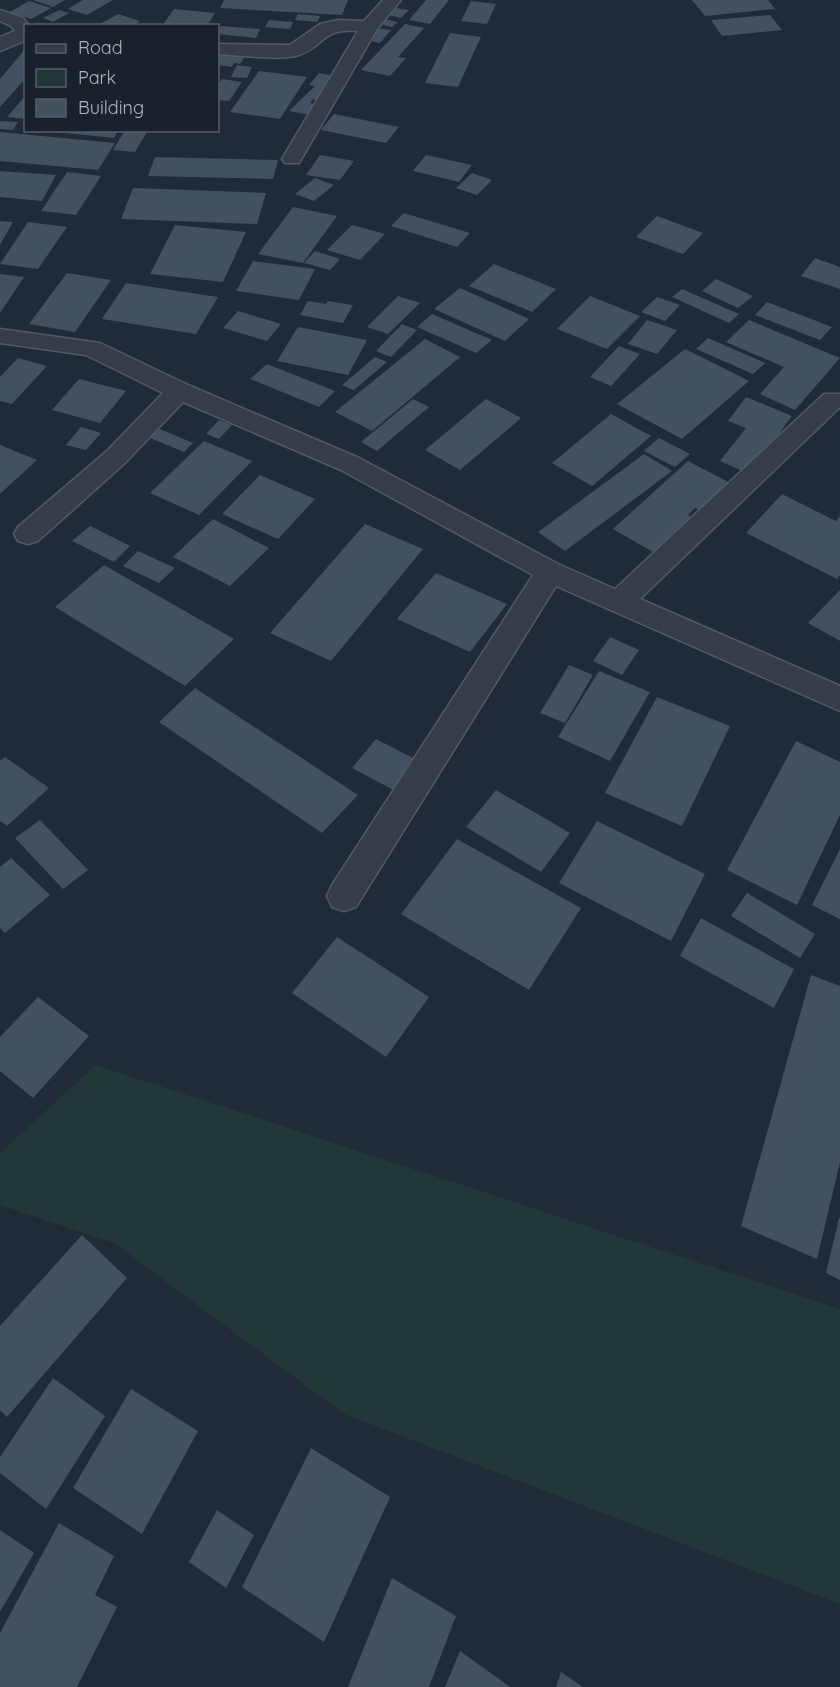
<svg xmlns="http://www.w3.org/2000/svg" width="840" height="1687" viewBox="0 0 840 1687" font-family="Quicksand,sans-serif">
	<rect width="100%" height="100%" fill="#202b37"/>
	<polygon fill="#223738" points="96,1065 840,1309 840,1604 344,1414 114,1243 0,1205 0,1153"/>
	<g fill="#43505f" fill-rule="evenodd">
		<polygon points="33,0 65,0 53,7"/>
		<polygon points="83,0 113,0 87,15 68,9"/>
		<polygon points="224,0 348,0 342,15 220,8"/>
		<polygon points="426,0 449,0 430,24 409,20"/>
		<polygon points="692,0 768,0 775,9 705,16"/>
		<polygon points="29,1 51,8 31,19 10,12"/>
		<polygon points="471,1 496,4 487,24 461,21"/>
		<polygon points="396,8 409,10 401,18 388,15"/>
		<polygon points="174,9 215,13 207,26 162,26"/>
		<polygon points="59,10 69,13 53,22 43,18"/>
		<polygon points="118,14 140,21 133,26 100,24"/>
		<polygon points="298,14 320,16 317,22 295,20"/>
		<polygon points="770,15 782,30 722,36 711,20"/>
		<polygon points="384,19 398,22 392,27 379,24"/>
		<polygon points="269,20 293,22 290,29 265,27"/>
		<polygon points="405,24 424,28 398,57 406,58 390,76 361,70"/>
		<polygon points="221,26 260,29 256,38 218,34"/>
		<polygon points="376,28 391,30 380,43 365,40"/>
		<polygon points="450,33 481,37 458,87 425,83"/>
		<polygon points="26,48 26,78 0,107 0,79"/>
		<polygon points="218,52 246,54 240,64 234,63 232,67 218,65"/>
		<polygon points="237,65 252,67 247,78 231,77"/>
		<polygon points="259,71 307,77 280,119 230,112"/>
		<polygon points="319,73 339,77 318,101 313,99 310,103 319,105 310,115 289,111 315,86 309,85"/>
		<polygon points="222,79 242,82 229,101 218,100 218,86"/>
		<polygon points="26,95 26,119 7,117"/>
		<polygon points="334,114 399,127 386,143 321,130"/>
		<polygon points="0,121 18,122 13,130 0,129"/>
		<polygon points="37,130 118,130 114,138"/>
		<polygon points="125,130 147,132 135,152 113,150"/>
		<polygon points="0,132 115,143 98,170 0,161"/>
		<polygon points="320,155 354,161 340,180 306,175"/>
		<polygon points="426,155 472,165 459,182 413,171"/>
		<polygon points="155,157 278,160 273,179 148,176"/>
		<polygon points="0,171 56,175 42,201 0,197"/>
		<polygon points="67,172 101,176 76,215 41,211"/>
		<polygon points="472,173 492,180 477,195 456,188"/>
		<polygon points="315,178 334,185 314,201 295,194"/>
		<polygon points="133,188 266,193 257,224 121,219"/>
		<polygon points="293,207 337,216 303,263 258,254"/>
		<polygon points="404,213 470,233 457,247 391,226"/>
		<polygon points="657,216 703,233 683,254 636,237"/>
		<polygon points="0,221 13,222 0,245"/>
		<polygon points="28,222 67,227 38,269 0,264"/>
		<polygon points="175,225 246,232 223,282 150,274"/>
		<polygon points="352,225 385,234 360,260 327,250"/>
		<polygon points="315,251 340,259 330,270 304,263"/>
		<polygon points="815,258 840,267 840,289 801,276"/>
		<polygon points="253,261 315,269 299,300 236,291"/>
		<polygon points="494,264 556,289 532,312 469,286"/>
		<polygon points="67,273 111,280 75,332 29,324"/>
		<polygon points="0,274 24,277 0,313"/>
		<polygon points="716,279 753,296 738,308 702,291"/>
		<polygon points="126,283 218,297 196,334 102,319"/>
		<polygon points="460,288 529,319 505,341 434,309"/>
		<polygon points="682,289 739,314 729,323 672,297"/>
		<polygon points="398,296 420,303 388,334 367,327"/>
		<polygon points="590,296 640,316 607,349 557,329"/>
		<polygon points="657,297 680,305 665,321 641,312"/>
		<polygon points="308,301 326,304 328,301 353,305 343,323 300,315"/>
		<polygon points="767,302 832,327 820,340 755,315"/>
		<polygon points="238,311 281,324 267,341 223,328"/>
		<polygon points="432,314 492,340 476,353 417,327"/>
		<polygon points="647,320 677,330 657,354 628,344"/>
		<polygon points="749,320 840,358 795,410 760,394 784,367 726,342"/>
		<polygon points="402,324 417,330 391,357 376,351"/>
		<polygon points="298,327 367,340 348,375 277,361"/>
		<polygon points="708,338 765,363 753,374 696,349"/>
		<polygon points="425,339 460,357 372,431 335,412"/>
		<polygon points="619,346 640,354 611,386 590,377"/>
		<polygon points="685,349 749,381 682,439 617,404"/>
		<polygon points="375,357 387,362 354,390 342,385"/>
		<polygon points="18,358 47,366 12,404 0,401 0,377"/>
		<polygon points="267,364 335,391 319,407 250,379"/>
		<polygon points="79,379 126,391 100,423 52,410"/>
		<polygon points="746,397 792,416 749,474 720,461 746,428 728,421"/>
		<polygon points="413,399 429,407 377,451 361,442"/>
		<polygon points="486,399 521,418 460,470 425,450"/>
		<polygon points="611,414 651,436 592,486 552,463"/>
		<polygon points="219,420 232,425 219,439 206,434"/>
		<polygon points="81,427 101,433 86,450 66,445"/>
		<polygon points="160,429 193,443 184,452 150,438"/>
		<polygon points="659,438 690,454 675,467 644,451"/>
		<polygon points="204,441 252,461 199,515 150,493"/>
		<polygon points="0,445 37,460 0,494"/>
		<polygon points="644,454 672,471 565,551 538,532"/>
		<path d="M688 461 740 488 665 559 613 529ZM695 508 705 513 699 520 688 515Z"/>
		<polygon points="260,475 315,499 278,539 222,514"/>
		<polygon points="782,494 836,521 840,516 840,575 837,579 746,533"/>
		<polygon points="213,519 269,548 230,586 173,557"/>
		<polygon points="365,524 423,549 331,661 270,633"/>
		<polygon points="90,526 130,546 114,562 72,541"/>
		<polygon points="138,551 175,568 159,583 123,566"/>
		<polygon points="104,565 234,639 185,686 55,607"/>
		<polygon points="436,573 507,604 470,652 397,619"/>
		<polygon points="840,590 840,641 808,623"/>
		<polygon points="610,637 639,650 622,675 593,661"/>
		<polygon points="569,665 593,675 565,723 540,713"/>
		<polygon points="599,671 650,692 610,761 558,737"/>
		<polygon points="195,688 358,795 322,833 159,722"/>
		<polygon points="657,697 730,726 682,826 605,793"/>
		<polygon points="376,739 423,763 401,794 352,768"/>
		<polygon points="796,741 840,762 840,815 797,905 727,870"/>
		<polygon points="5,757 49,788 7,826 0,821 0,761"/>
		<polygon points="496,790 570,833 541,872 466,827"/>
		<polygon points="40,820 88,870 63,889 15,838"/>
		<polygon points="597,821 705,874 671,941 559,883"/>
		<polygon points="457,839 581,908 529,990 401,914"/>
		<polygon points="840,849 840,919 812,905"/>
		<polygon points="11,858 50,895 5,933 0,928 0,867"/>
		<polygon points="747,893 815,934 800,958 731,916"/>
		<polygon points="701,918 794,969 774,1008 680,956"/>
		<polygon points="337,937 429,997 386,1057 292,993"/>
		<polygon points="811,975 840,986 840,1162 817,1259 741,1226"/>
		<polygon points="38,997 89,1036 33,1098 0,1071 0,1037"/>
		<polygon points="839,1218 840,1218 840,1280 826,1273"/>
		<polygon points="82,1235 127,1278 7,1417 0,1410 0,1326"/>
		<polygon points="53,1378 105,1416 46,1509 0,1473 0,1457"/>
		<polygon points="131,1389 198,1431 142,1534 73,1488"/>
		<polygon points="311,1448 390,1497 324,1642 242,1587"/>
		<polygon points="217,1510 254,1535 226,1588 189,1562"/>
		<polygon points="59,1523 114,1556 95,1595 117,1607 77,1687 0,1687 0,1633"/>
		<polygon points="0,1530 34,1553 0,1612"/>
		<polygon points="392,1578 456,1616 429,1687 348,1687"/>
		<polygon points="460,1651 510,1687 445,1687"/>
		<polygon points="561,1672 583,1687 556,1687"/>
	</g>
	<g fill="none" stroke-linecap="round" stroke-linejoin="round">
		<defs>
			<g id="minor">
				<path d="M383 0H401L377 29 299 163H285L282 159 358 31C320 28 326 46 299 55 282 61 237 55 218 54V44L290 45 320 24 338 20 364 21Z"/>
				<polygon points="0,10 23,18 29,26 26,26 26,40 0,51 0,37 15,31 11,26 0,21"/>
				<polygon points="0,329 100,343 188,385 359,458 560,565 615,589 824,394 840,394 840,407 640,599 840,686 840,711 556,586 356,907 344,911 332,907 327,896 332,885 533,575 341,470 183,402 125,463 38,541 28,544 18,541 14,534 18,527 107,451 163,393 86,355 0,343"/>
			</g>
		</defs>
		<use href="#minor" stroke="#515a66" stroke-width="3"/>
		<use href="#minor" fill="#343d48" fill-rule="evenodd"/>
	</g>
	<rect x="24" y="24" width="195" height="108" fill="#19222c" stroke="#555e69" stroke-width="1.5"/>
	<rect x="36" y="44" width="30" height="9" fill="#343d48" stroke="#555e69" stroke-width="1.5"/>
	<text x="78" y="54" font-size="18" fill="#aeb7c5">Road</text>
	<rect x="36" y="69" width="30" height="18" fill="#223738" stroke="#555e69" stroke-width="1.5"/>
	<text x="78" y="84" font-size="18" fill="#aeb7c5">Park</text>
	<rect x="36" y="99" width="30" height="18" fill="#43505f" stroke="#555e69" stroke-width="1.5"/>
	<text x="78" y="114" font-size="18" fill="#aeb7c5">Building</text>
</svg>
